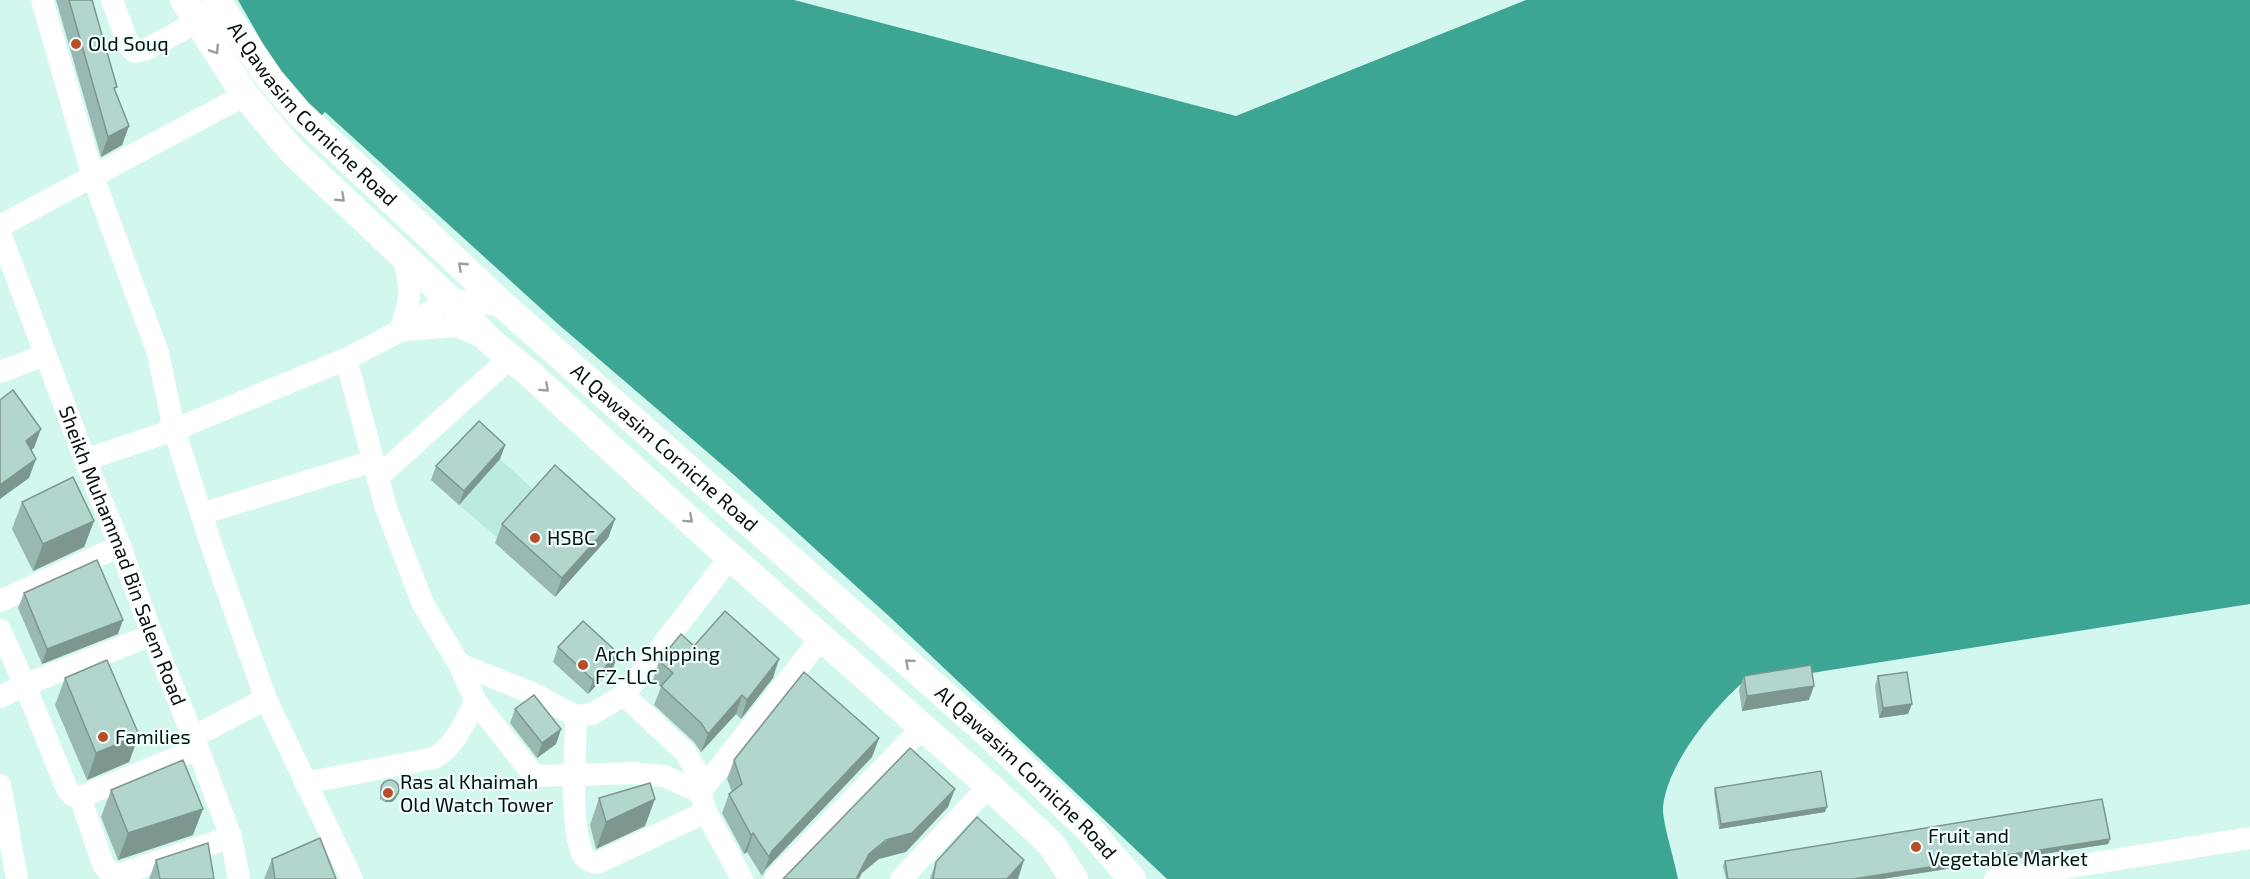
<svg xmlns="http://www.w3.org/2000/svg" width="2250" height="879" viewBox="0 0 2250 879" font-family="'Exo 2',sans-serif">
	<rect width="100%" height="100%" fill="#d1f7ee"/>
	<polygon fill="#bbebe0" points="500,459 538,494 498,538 459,505"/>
	<path fill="#3ca593" d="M238 0H794L1236 116 1526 0H2250V604L1741 684C1711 711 1667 765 1663 807 1662 822 1675 861 1678 879H1167L891 618 734 475 558 324 325 112 319 118 274 63Z"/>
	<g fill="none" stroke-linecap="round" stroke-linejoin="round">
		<g stroke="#fff" stroke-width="22">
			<polyline points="42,0 93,177 158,353 174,430 213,550 266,699 352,879"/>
			<polyline points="112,0 129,46 135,52 145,50 197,22"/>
			<polyline points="0,226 245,95"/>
			<path id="s1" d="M0 233 85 460 120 546 152 635 198 749 231 837 239 879"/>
			<polyline points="404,330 457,326 483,337"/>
			<path d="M400 331C412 296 411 293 404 257"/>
			<polyline points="0,372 45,355"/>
			<polyline points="85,460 174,430 346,359 400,331 449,299 504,306"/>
			<polyline points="378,477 510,358"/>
			<polyline points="201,514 373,461"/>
			<polyline points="0,601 120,546"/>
			<polyline points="0,630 25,685 67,789 72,795 80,797 198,749"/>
			<polyline points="459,664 532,693 576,716 592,714 624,695 731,556"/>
			<polyline points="624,695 685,752 700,777 700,792"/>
			<polyline points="0,697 25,685 152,635"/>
			<polyline points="476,702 531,772 540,776 634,773 664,776 700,792 706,812 742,879"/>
			<path d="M576 716C576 754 569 818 582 853 585 860 590 862 597 863L706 812"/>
			<polyline points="193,737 266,699"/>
			<path d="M305 783 434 758C455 747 464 722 476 702L459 664 423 604 386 508 346 359"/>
			<polyline points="0,785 17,879"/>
			<polyline points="700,792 822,637"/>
			<path d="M80 797 103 864C107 871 111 874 120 874L231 837"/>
			<polyline points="775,879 923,727"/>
			<polyline points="901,879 989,786"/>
			<polyline points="1995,879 2250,838"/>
		</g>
		<g stroke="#fff" stroke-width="28">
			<polyline points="184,0 245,95 292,151 449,299 489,340 529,373 710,539 989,786 1051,844 1074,879"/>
			<path id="s2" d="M216 0 270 79 299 113 504 306 984 730 1091 831 1132 879"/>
		</g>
	</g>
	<g fill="#99b8b1">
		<polygon points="56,0 92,0 115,92 129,126 122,145 101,157"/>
		<polygon points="505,445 500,459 459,505 431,480 436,466"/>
		<polygon points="22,502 94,521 84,547 33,571 12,529"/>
		<polygon points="615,519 608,538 555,597 495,543 502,524"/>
		<polygon points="24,593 118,634 42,664 18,608"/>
		<polygon points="694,646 773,678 741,719 736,714 701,752 694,742 654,705 661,687 653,680 659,661"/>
		<polygon points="558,647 618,653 613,668 588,694 553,662"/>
		<polygon points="1744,676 1809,700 1742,711 1739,690"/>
		<polygon points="1878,676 1908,714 1879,718 1875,686"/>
		<polygon points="65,678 139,735 129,762 87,780 55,705"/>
		<polygon points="515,709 561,729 556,744 537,758 510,723"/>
		<polygon points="879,738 872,757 765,870 762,876 747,852 744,854 722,813 729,794 732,792 727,779 734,760"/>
		<polygon points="382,785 396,798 392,802 385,802 380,799 380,790"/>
		<polygon points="1715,788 1825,812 1719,829 1714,792"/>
		<polygon points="111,790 193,835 118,860 101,817"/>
		<polygon points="599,798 645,826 596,849 590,825"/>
		<polygon points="2110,839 2108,844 1882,879 1726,879 1723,866 1725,861"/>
		<polygon points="272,859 336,879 264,879"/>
		<polygon points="156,860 214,879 149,879"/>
		<polygon points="936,862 1018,879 930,879"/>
	</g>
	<g fill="#7d9690">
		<polygon points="129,126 122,145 101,157 108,137"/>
		<polygon points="41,429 34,448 19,460 26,441"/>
		<polygon points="505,445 500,459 459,505 464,491"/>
		<polygon points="36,459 29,478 0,499 0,485"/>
		<polygon points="615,519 608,538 555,597 562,578"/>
		<polygon points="94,521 84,547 33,571 43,544"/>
		<polygon points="123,620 118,634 42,664 47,649"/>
		<polygon points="618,653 613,668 588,694 593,680"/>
		<polygon points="779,659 773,678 741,719 747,700"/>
		<polygon points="1814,686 1809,700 1742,711 1747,696"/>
		<polygon points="742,695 736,714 701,752 708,734"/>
		<polygon points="1912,704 1908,714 1879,718 1883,708"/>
		<polygon points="561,729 556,744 537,758 542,743"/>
		<polygon points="139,735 129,762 87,780 96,753"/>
		<polygon points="879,738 872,757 765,870 762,876 772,851"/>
		<polygon points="955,789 948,807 906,852 879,859 862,873 859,879 856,879 869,854"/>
		<polygon points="398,793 396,798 392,802 385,802 387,797"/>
		<polygon points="655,799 645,826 596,849 606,822"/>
		<polygon points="1827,807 1825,812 1719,829 1721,824"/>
		<polygon points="203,809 193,835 118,860 128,833"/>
		<polygon points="753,833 747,852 744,854 751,835"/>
		<polygon points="2110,839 2108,844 1882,879 1853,879"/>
		<polygon points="1024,860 1018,879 1007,879"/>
	</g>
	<g fill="#b2d6ce" stroke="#7d9690" stroke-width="1.5">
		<polygon points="69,0 92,0 117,87 114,88 129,126 108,137"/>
		<polygon points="13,390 41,429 26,441 36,459 0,485 0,400"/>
		<polygon points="479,421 505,445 464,491 436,466"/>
		<polygon points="555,465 615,519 562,578 502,524"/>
		<polygon points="73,477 94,521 43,544 22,502"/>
		<polygon points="97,560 123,620 47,649 24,593"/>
		<polygon points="725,611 779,659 747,700 742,695 708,734 701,723 661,686 673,673 659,661 681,634 694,646"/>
		<polygon points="583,621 618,653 593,680 558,647"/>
		<polygon points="107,660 139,735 96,753 65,678"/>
		<polygon points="1811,665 1814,686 1747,696 1744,676"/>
		<polygon points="804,672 879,738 772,851 769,857 753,833 751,835 729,794 742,784 734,760"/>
		<polygon points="1907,672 1912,704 1883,708 1878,676"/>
		<polygon points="534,695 561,729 542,743 515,709"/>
		<polygon points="910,748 955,789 912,833 886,840 869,854 856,879 783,879"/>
		<polygon points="183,760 203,809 128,833 111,790"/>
		<polygon points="1821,771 1827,807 1721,824 1715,788"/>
		<circle cx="390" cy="789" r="9"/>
		<polygon points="650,783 655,799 606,822 599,798"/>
		<polygon points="2102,799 2110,839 1853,879 1728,879 1725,861"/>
		<polygon points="977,817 1024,860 1007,879 933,879 936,862"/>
		<polygon points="320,838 336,879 275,879 272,859"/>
		<polygon points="208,843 214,879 160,879 156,860"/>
	</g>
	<defs><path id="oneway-chevron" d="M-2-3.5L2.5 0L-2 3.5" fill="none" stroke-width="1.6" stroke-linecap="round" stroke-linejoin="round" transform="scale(1.5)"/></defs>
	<g stroke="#9ba09f">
		<use href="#oneway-chevron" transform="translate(215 50) rotate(57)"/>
		<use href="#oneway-chevron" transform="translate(341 198) rotate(43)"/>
		<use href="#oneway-chevron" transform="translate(462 266) rotate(-137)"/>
		<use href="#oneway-chevron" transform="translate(545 388) rotate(42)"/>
		<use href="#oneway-chevron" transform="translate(689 519) rotate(42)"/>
		<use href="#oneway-chevron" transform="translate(909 663) rotate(-139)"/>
	</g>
	<g fill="#b64f28" stroke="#f0fffb" stroke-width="2">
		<circle cx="76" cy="44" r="6"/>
		<circle cx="535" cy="538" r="6"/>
		<circle cx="583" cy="665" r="6"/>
		<circle cx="103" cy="737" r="6"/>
		<circle cx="388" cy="793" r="6"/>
		<circle cx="1916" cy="847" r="6"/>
	</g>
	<g text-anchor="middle" stroke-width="4.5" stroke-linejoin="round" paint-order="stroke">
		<g font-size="20" fill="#05110e" stroke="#f0fffb" text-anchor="start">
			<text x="88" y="51">Old Souq</text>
			<text x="547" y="545">HSBC</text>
			<text x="595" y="661">Arch Shipping<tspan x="595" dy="23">FZ-LLC</tspan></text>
			<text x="115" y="744">Families</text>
			<text x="400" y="789">Ras al Khaimah<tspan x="400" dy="23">Old Watch Tower</tspan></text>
			<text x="1928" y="843">Fruit and<tspan x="1928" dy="23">Vegetable Market</tspan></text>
		</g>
		<g font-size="20" fill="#05110e" stroke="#f0fffb">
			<text dy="7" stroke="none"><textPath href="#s2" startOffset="150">Al Qawasim Corniche Road</textPath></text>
			<text dy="7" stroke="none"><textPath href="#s2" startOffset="636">Al Qawasim Corniche Road</textPath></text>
			<text dy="7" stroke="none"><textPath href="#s1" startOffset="345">Sheikh Muhammad Bin Salem Road</textPath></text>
			<text dy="7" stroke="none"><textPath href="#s2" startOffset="1122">Al Qawasim Corniche Road</textPath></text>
		</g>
	</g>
</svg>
